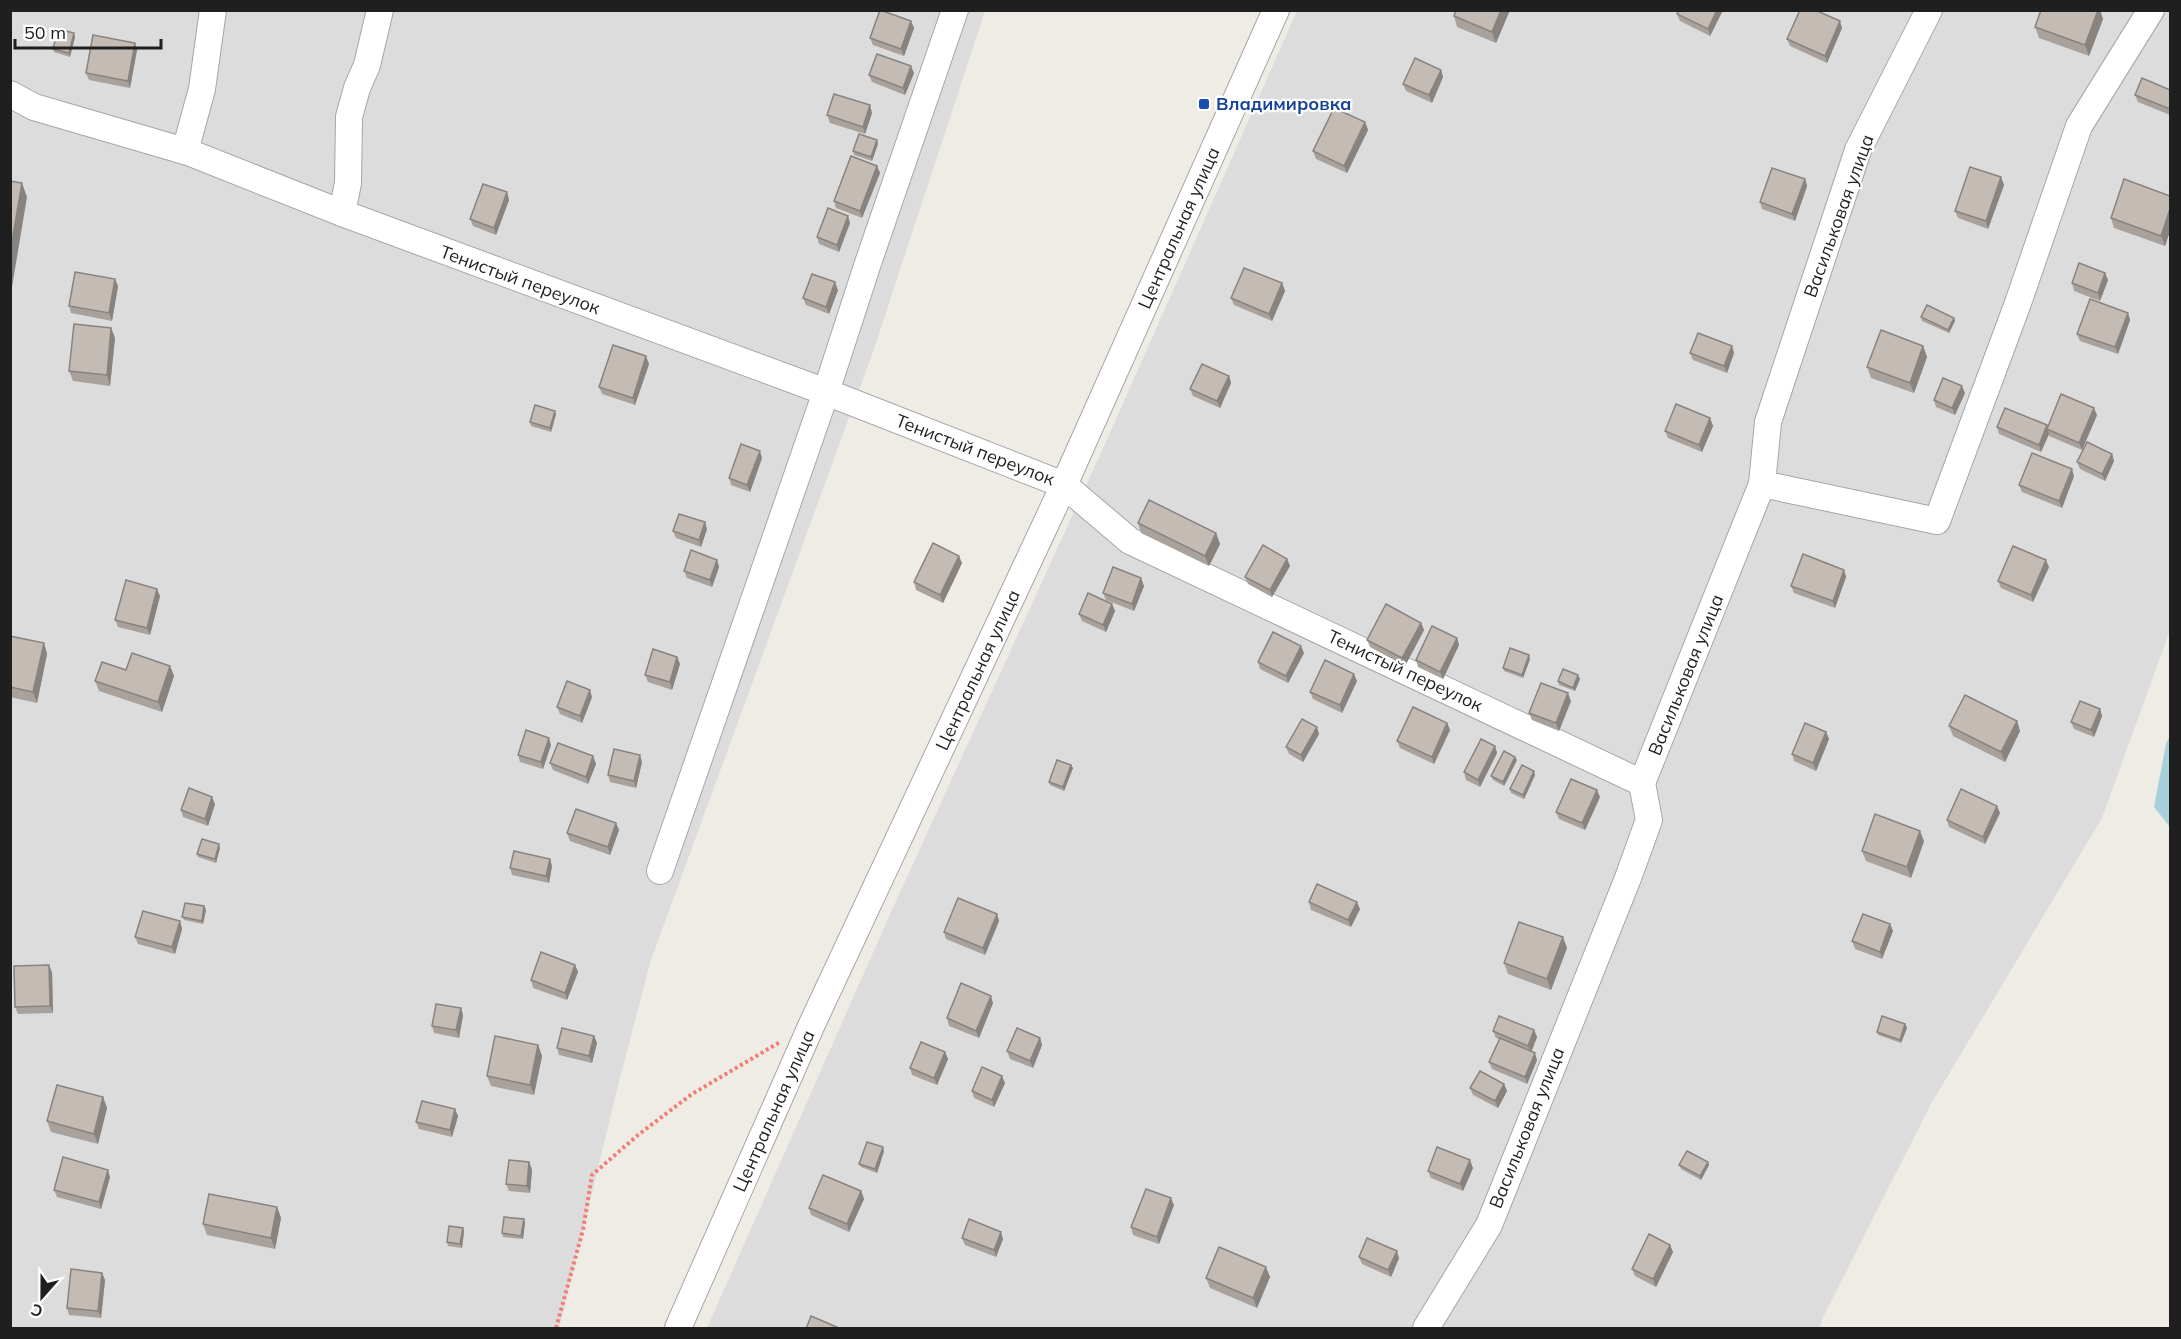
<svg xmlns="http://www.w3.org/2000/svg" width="2181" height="1339" viewBox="0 0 2181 1339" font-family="Mulish,sans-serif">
	<rect width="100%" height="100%" fill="#efece5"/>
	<g fill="#dddcdc">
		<polygon points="10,11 985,11 873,352 650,963 618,1086 559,1328 11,1328"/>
		<polygon points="1297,11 2170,11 2170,630 2102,818 1931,1104 1822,1319 1820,1328 707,1328 891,912 1105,444"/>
	</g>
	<polygon fill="#a7d0db" points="2170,735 2170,827 2154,807 2166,744"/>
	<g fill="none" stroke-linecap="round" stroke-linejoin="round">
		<defs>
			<g id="minor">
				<polyline points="10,94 34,107 188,152 342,213 826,392 1064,485 1130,541 1642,783"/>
				<polyline points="185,151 202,89 213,10"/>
				<polyline points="342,213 348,183 349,117 357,88 367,65 380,10"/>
				<polyline points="1762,484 1937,521 2018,303 2079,126 2151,10"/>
				<polyline points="660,871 826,392 868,263 955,10"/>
				<polyline points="678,1328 812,1024 1064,485 1276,10"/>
				<polyline points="1426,1328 1489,1225 1628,878 1649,820 1642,783 1762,484 1768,422 1858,150 1929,10"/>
			</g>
		</defs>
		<use href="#minor" stroke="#a6a6a6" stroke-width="28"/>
		<polyline stroke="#f47c71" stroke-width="4" stroke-dasharray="3 3" stroke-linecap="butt" points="556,1328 583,1230 592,1175 638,1135 692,1094 780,1042"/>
		<use href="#minor" stroke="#fff" stroke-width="26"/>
	</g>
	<g fill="#a9a19c">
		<polygon points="1456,10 1510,10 1496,43 1457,27 1454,16"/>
		<polygon points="1723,10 1710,36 1680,21 1677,14"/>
		<polygon points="2041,10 2100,10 2103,19 2089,56 2039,38 2035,27"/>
		<polygon points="911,21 914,28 904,56 873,45 870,38"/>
		<polygon points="1842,28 1827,63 1790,46 1787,39"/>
		<polygon points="75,37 70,57 54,52 53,49"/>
		<polygon points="137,50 130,88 89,80 86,73"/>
		<polygon points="1441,70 1443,77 1432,103 1406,91 1403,84"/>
		<polygon points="914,73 905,95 872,82 869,75"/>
		<polygon points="2170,90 2170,115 2138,102 2135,95"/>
		<polygon points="872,113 865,134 830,123 827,115"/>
		<polygon points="1365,122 1368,130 1347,173 1316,159 1313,151"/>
		<polygon points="878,144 872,161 854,155 853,151"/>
		<polygon points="877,166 880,173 862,218 836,208 834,201"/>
		<polygon points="2001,177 2004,185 1988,229 1958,218 1955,211"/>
		<polygon points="1805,179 1807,186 1795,221 1762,209 1760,202"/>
		<polygon points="507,192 509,200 496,235 473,226 470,219"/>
		<polygon points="2170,196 2170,231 2165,246 2114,228 2111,218"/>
		<polygon points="850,223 839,252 819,244 817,237"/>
		<polygon points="2105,273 2108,280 2100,301 2074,291 2072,283"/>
		<polygon points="1282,283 1285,291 1272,321 1234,305 1231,298"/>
		<polygon points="118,286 112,321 71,313 69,306"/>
		<polygon points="838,290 829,314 806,305 803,298"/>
		<polygon points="2128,313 2130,320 2118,354 2080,341 2077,334"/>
		<polygon points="1921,317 1954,318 1955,321 1949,333 1922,321"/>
		<polygon points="111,328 115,338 110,386 73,381 69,371"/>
		<polygon points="1732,346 1734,353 1727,373 1693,360 1690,353"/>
		<polygon points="1923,346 1927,357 1914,393 1871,378 1867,367"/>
		<polygon points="649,364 635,405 602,394 599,387"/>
		<polygon points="1229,376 1231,383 1220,408 1193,396 1190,389"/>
		<polygon points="1965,393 1955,415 1936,407 1934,400"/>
		<polygon points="556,414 551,432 531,426 530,422"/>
		<polygon points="2097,415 2082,450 2049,436 2049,434 2041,452 1999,434 1997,427 2047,425 2048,427"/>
		<polygon points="1710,418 1713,426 1702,452 1668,438 1665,431"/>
		<polygon points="2112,454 2114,461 2105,481 2080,469 2077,462"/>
		<polygon points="762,458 750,492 731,485 729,478"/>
		<polygon points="2074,476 2062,508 2022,492 2019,485"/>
		<polygon points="1138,523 1216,533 1220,544 1209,566 1141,533"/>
		<polygon points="707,529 701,547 676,538 673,531"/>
		<polygon points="1287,559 1290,566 1272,597 1248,584 1245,577"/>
		<polygon points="717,560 719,567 712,587 687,578 684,571"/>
		<polygon points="962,563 943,603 916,590 914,582"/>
		<polygon points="2049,567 2033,602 2001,588 1998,581"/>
		<polygon points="1844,570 1846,577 1835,608 1794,593 1791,586"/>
		<polygon points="1144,586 1134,611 1106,600 1103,593"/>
		<polygon points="160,596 150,635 118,627 115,620"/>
		<polygon points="1112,604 1115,611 1106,632 1082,621 1079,614"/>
		<polygon points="1421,623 1424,630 1405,666 1370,647 1367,640"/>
		<polygon points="10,636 44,643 47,654 37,703 10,697"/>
		<polygon points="1457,638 1459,645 1443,679 1418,667 1416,660"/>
		<polygon points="1304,653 1288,683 1260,669 1258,662"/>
		<polygon points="677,657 680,664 672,690 648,682 645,675"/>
		<polygon points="1530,659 1523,678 1504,671 1503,668"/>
		<polygon points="170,666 174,676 162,712 99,691 95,681 126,670"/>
		<polygon points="1580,679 1575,691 1559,685 1558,681"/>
		<polygon points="1357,681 1342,713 1313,699 1310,692"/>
		<polygon points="592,697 582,723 560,714 557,707"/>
		<polygon points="1571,701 1559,731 1532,720 1529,713"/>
		<polygon points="2100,709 2102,716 2094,737 2074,729 2071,722"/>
		<polygon points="2017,721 2020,731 2005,762 1953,736 1949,726"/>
		<polygon points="1447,723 1450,730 1434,764 1400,748 1397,741"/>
		<polygon points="1826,732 1829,739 1816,771 1794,761 1792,754"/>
		<polygon points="1319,734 1303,762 1289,754 1286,747"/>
		<polygon points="551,745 543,769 520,762 518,755"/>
		<polygon points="1495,746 1497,753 1480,787 1466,780 1464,772"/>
		<polygon points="593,756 596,764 588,784 553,770 550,763"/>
		<polygon points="1515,757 1517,760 1504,786 1493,780 1491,776"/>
		<polygon points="642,762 636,788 610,782 608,775"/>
		<polygon points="1071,765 1073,768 1064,791 1050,785 1049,782"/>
		<polygon points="1535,775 1524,799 1511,793 1510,789"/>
		<polygon points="1600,797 1585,830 1559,819 1556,812"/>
		<polygon points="215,804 208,826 183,817 181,810"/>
		<polygon points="2000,813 1985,844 1949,827 1947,820"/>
		<polygon points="616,823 619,830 610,855 570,841 567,833"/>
		<polygon points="1924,841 1911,878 1866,861 1862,851"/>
		<polygon points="220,848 216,863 198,857 197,854"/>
		<polygon points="552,866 549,883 512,875 510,868"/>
		<polygon points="1309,902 1360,909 1351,927 1311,910"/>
		<polygon points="204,906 206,910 203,924 184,920 182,917"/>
		<polygon points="997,914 999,921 985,955 946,939 944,932"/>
		<polygon points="180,921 182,929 175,954 138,944 135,937"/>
		<polygon points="1890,924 1893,931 1882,959 1855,949 1852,941"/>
		<polygon points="1567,948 1551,990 1508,974 1504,963"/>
		<polygon points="575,965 578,972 567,1000 533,988 531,980"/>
		<polygon points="52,972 53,1013 18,1014 15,1007"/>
		<polygon points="993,1003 979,1038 949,1026 947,1018"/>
		<polygon points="463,1015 459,1038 434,1033 432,1026"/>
		<polygon points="1905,1024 1907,1028 1901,1043 1878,1035 1877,1032"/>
		<polygon points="1534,1030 1537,1037 1531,1051 1537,1060 1527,1084 1492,1069 1489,1062 1499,1039 1496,1038 1493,1031"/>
		<polygon points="594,1036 597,1043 592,1063 559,1055 557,1048"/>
		<polygon points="1040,1038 1042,1045 1033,1068 1010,1059 1007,1051"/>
		<polygon points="538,1045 542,1056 534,1095 491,1086 487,1076"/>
		<polygon points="945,1052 948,1059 937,1085 912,1075 910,1068"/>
		<polygon points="1005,1083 994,1107 974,1098 972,1091"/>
		<polygon points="1504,1084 1507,1091 1498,1108 1473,1095 1470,1088"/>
		<polygon points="103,1097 107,1108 98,1144 51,1132 47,1121"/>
		<polygon points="458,1116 452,1137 419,1129 416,1122"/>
		<polygon points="884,1151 877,1173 861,1167 859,1164"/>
		<polygon points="529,1162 532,1170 530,1193 509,1191 506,1184"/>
		<polygon points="1708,1162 1709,1165 1701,1180 1681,1169 1679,1165"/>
		<polygon points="1473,1168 1463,1191 1431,1178 1428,1171"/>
		<polygon points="110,1177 101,1209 57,1197 54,1190"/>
		<polygon points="861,1191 864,1199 849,1232 811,1215 809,1208"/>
		<polygon points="1174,1205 1159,1244 1133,1235 1131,1227"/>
		<polygon points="277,1207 281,1218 275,1249 207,1235 203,1224"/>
		<polygon points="524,1219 525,1223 523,1239 503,1237 502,1233"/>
		<polygon points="464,1231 462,1248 448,1246 447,1242"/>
		<polygon points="962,1238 1003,1239 996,1257 965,1245"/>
		<polygon points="1670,1245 1673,1252 1656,1287 1635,1276 1632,1269"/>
		<polygon points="1359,1257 1399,1258 1391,1277 1362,1264"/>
		<polygon points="102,1273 105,1280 101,1318 69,1315 67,1308"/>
		<polygon points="1270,1277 1257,1308 1210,1288 1206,1278"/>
	</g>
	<g fill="#89837f">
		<polygon points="1501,10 1510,10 1496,43 1492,32"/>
		<polygon points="1717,10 1723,10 1710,36 1708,29"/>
		<polygon points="2098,10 2100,10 2103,19 2089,56 2085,45"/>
		<polygon points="911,21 914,28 904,56 901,49"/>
		<polygon points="1840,21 1842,28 1827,63 1825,56"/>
		<polygon points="74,33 75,37 70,57 69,53"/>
		<polygon points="135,43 137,50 130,88 128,81"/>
		<polygon points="911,66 914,73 905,95 903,88"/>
		<polygon points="1441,70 1443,77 1432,103 1429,95"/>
		<polygon points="870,105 872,113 865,134 863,127"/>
		<polygon points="1365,122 1368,130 1347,173 1344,166"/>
		<polygon points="877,140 878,144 872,161 871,157"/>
		<polygon points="877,166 880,173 862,218 860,211"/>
		<polygon points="2001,177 2004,185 1988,229 1986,221"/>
		<polygon points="1805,179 1807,186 1795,221 1792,214"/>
		<polygon points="22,183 27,197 10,299 10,253"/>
		<polygon points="507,192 509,200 496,235 494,228"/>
		<polygon points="2170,209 2170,231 2165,246 2161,236"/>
		<polygon points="848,216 850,223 839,252 837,245"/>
		<polygon points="2105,273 2108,280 2100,301 2098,293"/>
		<polygon points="115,279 118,286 112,321 109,313"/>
		<polygon points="835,282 838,290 829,314 826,307"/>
		<polygon points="1282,283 1285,291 1272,321 1269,314"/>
		<polygon points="2128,313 2130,320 2118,354 2115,347"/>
		<polygon points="1954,318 1955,321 1949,333 1948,330"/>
		<polygon points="111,328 115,338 110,386 107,375"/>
		<polygon points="1732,346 1734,353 1727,373 1724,366"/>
		<polygon points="1923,346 1927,357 1914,393 1910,383"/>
		<polygon points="646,356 649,364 635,405 633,398"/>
		<polygon points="1229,376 1231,383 1220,408 1217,401"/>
		<polygon points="1962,386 1965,393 1955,415 1952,408"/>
		<polygon points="2094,408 2097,415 2082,450 2079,443"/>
		<polygon points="555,411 556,414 551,432 550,428"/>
		<polygon points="1710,418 1713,426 1702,452 1699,445"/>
		<polygon points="2047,425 2049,434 2041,452 2039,445"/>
		<polygon points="760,451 762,458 750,492 747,485"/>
		<polygon points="2112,454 2114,461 2105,481 2102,474"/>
		<polygon points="2072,469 2074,476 2062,508 2059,501"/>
		<polygon points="705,522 707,529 701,547 699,540"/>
		<polygon points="1216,533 1220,544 1209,566 1205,556"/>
		<polygon points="959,556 962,563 943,603 940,595"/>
		<polygon points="1287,559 1290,566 1272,597 1270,590"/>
		<polygon points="717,560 719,567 712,587 710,580"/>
		<polygon points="2046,560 2049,567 2033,602 2031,595"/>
		<polygon points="1844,570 1846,577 1835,608 1833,601"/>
		<polygon points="1141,578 1144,586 1134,611 1132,604"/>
		<polygon points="157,589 160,596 150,635 147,628"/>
		<polygon points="1112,604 1115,611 1106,632 1103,625"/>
		<polygon points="1421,623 1424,630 1405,666 1402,658"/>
		<polygon points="1457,638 1459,645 1443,679 1440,672"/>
		<polygon points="44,643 47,654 37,703 33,692"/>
		<polygon points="1301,646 1304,653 1288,683 1286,676"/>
		<polygon points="1529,655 1530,659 1523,678 1522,675"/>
		<polygon points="677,657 680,664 672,690 670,682"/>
		<polygon points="170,666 174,676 162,712 158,702"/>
		<polygon points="1354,674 1357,681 1342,713 1340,705"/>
		<polygon points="1578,675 1580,679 1575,691 1573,688"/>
		<polygon points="590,690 592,697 582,723 580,716"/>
		<polygon points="1568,693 1571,701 1559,731 1556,723"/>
		<polygon points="2100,709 2102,716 2094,737 2091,730"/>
		<polygon points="2017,721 2020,731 2005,762 2001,752"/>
		<polygon points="1447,723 1450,730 1434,764 1432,757"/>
		<polygon points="1317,727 1319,734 1303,762 1301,755"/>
		<polygon points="1826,732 1829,739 1816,771 1813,763"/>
		<polygon points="549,738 551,745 543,769 541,762"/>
		<polygon points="1495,746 1497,753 1480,787 1478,780"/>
		<polygon points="640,755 642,762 636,788 634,781"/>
		<polygon points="593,756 596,764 588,784 586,777"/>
		<polygon points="1515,757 1517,760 1504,786 1503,782"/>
		<polygon points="1071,765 1073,768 1064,791 1063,787"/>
		<polygon points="1534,771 1535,775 1524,799 1523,795"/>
		<polygon points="1597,790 1600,797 1585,830 1582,823"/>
		<polygon points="212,797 215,804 208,826 205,819"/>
		<polygon points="1997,806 2000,813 1985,844 1983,837"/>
		<polygon points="616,823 619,830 610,855 608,847"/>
		<polygon points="1920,831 1924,841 1911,878 1907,867"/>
		<polygon points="219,844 220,848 216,863 215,859"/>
		<polygon points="550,859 552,866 549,883 546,876"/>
		<polygon points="1357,902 1360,909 1351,927 1348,920"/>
		<polygon points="204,906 206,910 203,924 202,921"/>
		<polygon points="997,914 999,921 985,955 983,948"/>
		<polygon points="180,921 182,929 175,954 172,947"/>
		<polygon points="1890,924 1893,931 1882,959 1880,952"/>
		<polygon points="1563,937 1567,948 1551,990 1547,979"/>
		<polygon points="49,965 52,972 53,1013 50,1006"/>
		<polygon points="575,965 578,972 567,1000 565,993"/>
		<polygon points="991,996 993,1003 979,1038 976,1031"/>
		<polygon points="461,1008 463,1015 459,1038 456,1030"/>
		<polygon points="1905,1024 1907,1028 1901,1043 1900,1040"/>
		<polygon points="1534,1030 1537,1037 1531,1053 1528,1046"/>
		<polygon points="594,1036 597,1043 592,1063 589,1056"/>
		<polygon points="1040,1038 1042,1045 1033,1068 1030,1061"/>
		<polygon points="538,1045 542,1056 534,1095 530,1085"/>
		<polygon points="945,1052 948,1059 937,1085 934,1078"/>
		<polygon points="1535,1053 1537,1060 1527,1084 1525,1077"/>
		<polygon points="1002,1076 1005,1083 994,1107 992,1100"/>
		<polygon points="1504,1084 1507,1091 1498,1108 1495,1101"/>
		<polygon points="103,1097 107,1108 98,1144 94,1134"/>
		<polygon points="455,1109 458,1116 452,1137 450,1130"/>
		<polygon points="883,1147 884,1151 877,1173 875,1169"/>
		<polygon points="1470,1160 1473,1168 1463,1191 1460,1184"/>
		<polygon points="529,1162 532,1170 530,1193 527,1186"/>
		<polygon points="1708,1162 1709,1165 1701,1180 1700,1176"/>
		<polygon points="108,1170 110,1177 101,1209 99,1202"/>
		<polygon points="861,1191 864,1199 849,1232 847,1224"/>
		<polygon points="1171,1198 1174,1205 1159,1244 1157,1237"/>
		<polygon points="277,1207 281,1218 275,1249 271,1238"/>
		<polygon points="524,1219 525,1223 523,1239 521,1236"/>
		<polygon points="463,1228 464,1231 462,1248 460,1244"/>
		<polygon points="1001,1232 1003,1239 996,1257 994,1250"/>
		<polygon points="1670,1245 1673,1252 1656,1287 1653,1279"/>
		<polygon points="1397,1251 1399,1258 1391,1277 1388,1270"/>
		<polygon points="1266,1267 1270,1277 1257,1308 1253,1298"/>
		<polygon points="102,1273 105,1280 101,1318 98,1311"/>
	</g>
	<g fill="#c4bbb5" stroke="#89837f" stroke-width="1.5">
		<polygon points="880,10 911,21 901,49 870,38"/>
		<polygon points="1456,10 1501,10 1492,32 1454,16"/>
		<polygon points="1679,10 1717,10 1708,29 1677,14"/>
		<polygon points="1800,10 1815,10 1840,21 1825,56 1787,39"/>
		<polygon points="2041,10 2098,10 2085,45 2035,27"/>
		<polygon points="58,29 74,33 69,53 53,49"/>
		<polygon points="93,35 135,43 128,81 86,73"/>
		<polygon points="877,54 911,66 903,88 869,75"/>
		<polygon points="1415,58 1441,70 1429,95 1403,84"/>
		<polygon points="2142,78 2170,90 2170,109 2135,95"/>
		<polygon points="834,94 870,105 863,127 827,115"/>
		<polygon points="1334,108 1365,122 1344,166 1313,151"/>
		<polygon points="859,134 877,140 871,157 853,151"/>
		<polygon points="851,156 877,166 860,211 834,201"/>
		<polygon points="1970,167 2001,177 1986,221 1955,211"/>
		<polygon points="1772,168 1805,179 1792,214 1760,202"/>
		<polygon points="2124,179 2170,196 2170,209 2161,236 2111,218"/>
		<polygon points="10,181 22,183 10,253"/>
		<polygon points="483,184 507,192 494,228 470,219"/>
		<polygon points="828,208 848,216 837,245 817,237"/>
		<polygon points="2079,263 2105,273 2098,293 2072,283"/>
		<polygon points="1244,268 1282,283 1269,314 1231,298"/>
		<polygon points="75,272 115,279 109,313 69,306"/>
		<polygon points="812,274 835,282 826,307 803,298"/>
		<polygon points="2090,299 2128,313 2115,347 2077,334"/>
		<polygon points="1927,305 1954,318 1948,330 1921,317"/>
		<polygon points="74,324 111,328 107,375 69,371"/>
		<polygon points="1881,330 1923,346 1910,383 1867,367"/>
		<polygon points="1698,333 1732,346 1724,366 1690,353"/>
		<polygon points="613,345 646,356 633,398 599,387"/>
		<polygon points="1202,364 1229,376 1217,401 1190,389"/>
		<polygon points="1943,378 1962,386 1952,408 1934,400"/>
		<polygon points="2061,394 2094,408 2079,443 2047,429"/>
		<polygon points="1676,404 1710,418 1699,445 1665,431"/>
		<polygon points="535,405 555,411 550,428 530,422"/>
		<polygon points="2005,408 2047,425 2039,445 1997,427"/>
		<polygon points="2087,442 2112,454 2102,474 2077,462"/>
		<polygon points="741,444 760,451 747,485 729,478"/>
		<polygon points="2032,453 2072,469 2059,501 2019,485"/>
		<polygon points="1149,500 1216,533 1205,556 1138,523"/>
		<polygon points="679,514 705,522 699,540 673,531"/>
		<polygon points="933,543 959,556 940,595 914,582"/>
		<polygon points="1263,545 1287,559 1270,590 1245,577"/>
		<polygon points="2013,546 2046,560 2031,595 1998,581"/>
		<polygon points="691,550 717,560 710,580 684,571"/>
		<polygon points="1803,554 1844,570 1833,601 1791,586"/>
		<polygon points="1113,567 1141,578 1132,604 1103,593"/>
		<polygon points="126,580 157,589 147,628 115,620"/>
		<polygon points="1088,593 1112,604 1103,625 1079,614"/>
		<polygon points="1386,604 1421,623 1402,658 1367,640"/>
		<polygon points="1432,626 1457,638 1440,672 1416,660"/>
		<polygon points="1273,632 1301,646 1286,676 1258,662"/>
		<polygon points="10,636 44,643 33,692 10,687"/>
		<polygon points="1510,648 1529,655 1522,675 1503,668"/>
		<polygon points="653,649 677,657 670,682 645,675"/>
		<polygon points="132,653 170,666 158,702 95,681 102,662 126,670"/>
		<polygon points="1325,660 1354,674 1340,705 1310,692"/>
		<polygon points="1563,669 1578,675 1573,688 1558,681"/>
		<polygon points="567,681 590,690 580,716 557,707"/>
		<polygon points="1541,683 1568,693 1556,723 1529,713"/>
		<polygon points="1965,695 2017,721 2001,752 1949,726"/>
		<polygon points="2080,701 2100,709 2091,730 2071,722"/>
		<polygon points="1413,707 1447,723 1432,757 1397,741"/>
		<polygon points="1302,719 1317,727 1301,755 1286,747"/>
		<polygon points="1805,723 1826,732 1813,763 1792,754"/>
		<polygon points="526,730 549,738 541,762 518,755"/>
		<polygon points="1481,739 1495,746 1478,780 1464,772"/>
		<polygon points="558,743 593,756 586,777 550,763"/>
		<polygon points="614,749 640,755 634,781 608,775"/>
		<polygon points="1504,751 1515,757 1503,782 1491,776"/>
		<polygon points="1057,760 1071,765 1063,787 1049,782"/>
		<polygon points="1522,765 1534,771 1523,795 1510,789"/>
		<polygon points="1571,779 1597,790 1582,823 1556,812"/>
		<polygon points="189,788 212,797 205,819 181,810"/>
		<polygon points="1961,789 1997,806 1983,837 1947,820"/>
		<polygon points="576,809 616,823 608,847 567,833"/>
		<polygon points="1875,814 1920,831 1907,867 1862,851"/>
		<polygon points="202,839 219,844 215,859 197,854"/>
		<polygon points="514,851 550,859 546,876 510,868"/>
		<polygon points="1317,884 1357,902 1348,920 1309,902"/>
		<polygon points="958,898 997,914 983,948 944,932"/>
		<polygon points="185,903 204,906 202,921 182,917"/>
		<polygon points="143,911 180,921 172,947 135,937"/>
		<polygon points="1863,914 1890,924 1880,952 1852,941"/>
		<polygon points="1519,922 1563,937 1547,979 1504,963"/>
		<polygon points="541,952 575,965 565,993 531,980"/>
		<polygon points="49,965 50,1006 15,1007 14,966"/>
		<polygon points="961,983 991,996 976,1031 947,1018"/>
		<polygon points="436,1004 461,1008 456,1030 432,1026"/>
		<polygon points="1499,1016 1534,1030 1528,1046 1493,1031"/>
		<polygon points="1882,1016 1905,1024 1900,1040 1877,1032"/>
		<polygon points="562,1028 594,1036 589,1056 557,1048"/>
		<polygon points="1017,1028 1040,1038 1030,1061 1007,1051"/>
		<polygon points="495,1036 538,1045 530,1085 487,1076"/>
		<polygon points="1500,1038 1535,1053 1525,1077 1489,1062"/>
		<polygon points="921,1042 945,1052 934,1078 910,1068"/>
		<polygon points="982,1067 1002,1076 992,1100 972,1091"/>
		<polygon points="1480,1071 1504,1084 1495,1101 1470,1088"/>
		<polygon points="57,1085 103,1097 94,1134 47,1121"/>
		<polygon points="422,1101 455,1109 450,1130 416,1122"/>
		<polygon points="867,1142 883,1147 875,1169 859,1164"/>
		<polygon points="1437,1147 1470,1160 1460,1184 1428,1171"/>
		<polygon points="1687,1151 1708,1162 1700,1176 1679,1165"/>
		<polygon points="63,1157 108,1170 99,1202 54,1190"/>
		<polygon points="509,1160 529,1162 527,1186 506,1184"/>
		<polygon points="823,1175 861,1191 847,1224 809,1208"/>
		<polygon points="1146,1189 1171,1198 1157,1237 1131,1227"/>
		<polygon points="209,1194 277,1207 271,1238 203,1224"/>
		<polygon points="504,1217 524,1219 521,1236 502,1233"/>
		<polygon points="969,1219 1001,1232 994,1250 962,1238"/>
		<polygon points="449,1226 463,1228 460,1244 447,1242"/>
		<polygon points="1649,1234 1670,1245 1653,1279 1632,1269"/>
		<polygon points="1367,1238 1397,1251 1388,1270 1359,1257"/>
		<polygon points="1219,1247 1266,1267 1253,1298 1206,1278"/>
		<polygon points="71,1269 102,1273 98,1311 67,1308"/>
		<polygon points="811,1316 839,1328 806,1329"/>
	</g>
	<rect fill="#1a4fb4" stroke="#fff" stroke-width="2" x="1198" y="98" width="12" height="12" rx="3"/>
	<g text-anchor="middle" stroke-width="4.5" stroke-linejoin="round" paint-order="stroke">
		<g font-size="18" font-weight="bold" fill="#164399" stroke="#fff" text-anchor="start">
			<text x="1216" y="110">Владимировка</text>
		</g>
		<g font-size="18" fill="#1f1f1f" stroke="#fff">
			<text transform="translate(1839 216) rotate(-70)" y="6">Васильковая улица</text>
			<text transform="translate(1179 228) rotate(-66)" y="6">Центральная улица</text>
			<text transform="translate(520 280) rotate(20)" y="6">Тенистый переулок</text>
			<text transform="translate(975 450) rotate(21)" y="6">Тенистый переулок</text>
			<text transform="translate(978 670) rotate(-65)" y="6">Центральная улица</text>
			<text transform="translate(1405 671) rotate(25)" y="6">Тенистый переулок</text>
			<text transform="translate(1686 675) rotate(-68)" y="6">Васильковая улица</text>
			<text transform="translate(774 1111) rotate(-66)" y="6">Центральная улица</text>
			<text transform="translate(1527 1128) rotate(-68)" y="6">Васильковая улица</text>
		</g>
	</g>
	<rect width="2181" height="1339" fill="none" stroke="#1f1f1f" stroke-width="24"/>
	<g transform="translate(42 1297) rotate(201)" stroke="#ffffff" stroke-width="4.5" paint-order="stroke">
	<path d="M0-4.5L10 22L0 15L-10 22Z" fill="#1f1f1f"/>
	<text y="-9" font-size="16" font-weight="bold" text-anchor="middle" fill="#1f1f1f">С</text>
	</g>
	<path d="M15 39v9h146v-9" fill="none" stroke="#1f1f1f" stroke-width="3"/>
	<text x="24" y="39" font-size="18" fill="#1f1f1f" stroke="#ffffff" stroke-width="4.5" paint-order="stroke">50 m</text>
</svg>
